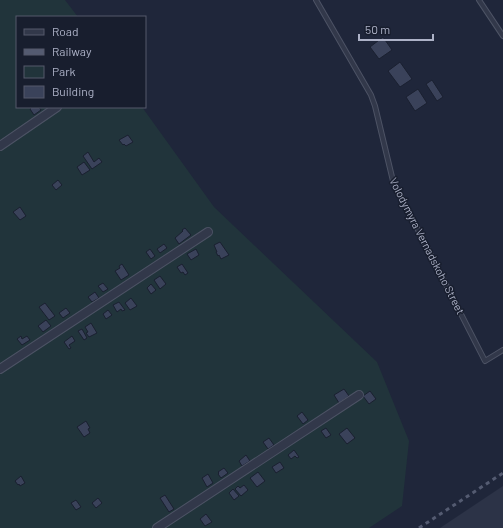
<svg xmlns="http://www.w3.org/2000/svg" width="503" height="528" viewBox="0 0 503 528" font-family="Barlow,sans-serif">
	<rect width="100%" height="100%" fill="#1f263a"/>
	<polygon fill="#2c3347" points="503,486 503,528 440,528"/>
	<polygon fill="#21343b" points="0,0 65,0 78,17 17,17 17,107 142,107 214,207 377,362 409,441 402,506 369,528 0,528"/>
	<g fill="#3a425a" stroke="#1a2030">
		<polygon points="383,37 392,50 379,59 370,47"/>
		<polygon points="400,62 412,79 400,87 388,71"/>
		<polygon points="432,80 443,97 437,101 426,84"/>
		<polygon points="418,89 427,103 415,111 406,97"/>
		<polygon points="32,107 39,107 41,110 34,115 30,109"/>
		<polygon points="128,135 133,142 126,146 124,144 123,145 119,140"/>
		<polygon points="88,152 94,162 99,158 102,162 92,169 83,156"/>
		<polygon points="84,162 90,170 82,175 77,167"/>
		<polygon points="58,180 62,185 56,190 52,185"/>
		<polygon points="20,207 26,216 20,220 13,212"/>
		<polygon points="185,228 191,235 179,244 175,238 183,231 182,230"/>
		<polygon points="220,242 229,255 221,259 219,255 218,256 216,252 217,252 214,245"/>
		<polygon points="164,244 167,248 160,253 157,249"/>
		<polygon points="150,249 155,256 151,259 146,252"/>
		<polygon points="196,249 199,255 191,260 187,254"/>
		<polygon points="122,264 129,275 121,280 115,271 120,268 119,266"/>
		<polygon points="182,264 188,273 185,275 183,272 181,273 177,267"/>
		<polygon points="160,276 166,284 160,289 154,280"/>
		<polygon points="103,283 108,289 103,292 98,286"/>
		<polygon points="151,284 156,290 151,294 147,288"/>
		<polygon points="95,292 99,298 92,302 88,297"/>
		<polygon points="131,298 137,306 130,310 125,303"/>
		<polygon points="119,302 125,310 122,311 121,309 117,312 113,305"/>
		<polygon points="45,303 55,316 49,320 39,307"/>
		<polygon points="66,308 70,313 63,318 59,313"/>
		<polygon points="108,310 112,315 106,319 103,314"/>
		<polygon points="46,320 51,326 43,332 38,326"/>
		<polygon points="91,323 97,333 89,337 86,333 88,332 85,327"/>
		<polygon points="82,329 87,338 84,340 78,331"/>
		<polygon points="21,336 22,339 27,336 30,340 22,345 17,339"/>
		<polygon points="72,336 75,341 69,345 71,348 69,349 64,342"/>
		<polygon points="344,389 349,396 339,403 334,395"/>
		<polygon points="370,391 376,399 369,404 363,396"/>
		<polygon points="302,412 308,420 303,424 297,416"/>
		<polygon points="86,421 90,428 88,429 90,433 84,437 77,427"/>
		<polygon points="326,428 331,435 326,438 321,431"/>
		<polygon points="347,428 355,438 347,444 339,434"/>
		<polygon points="269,438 274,445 268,449 263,442"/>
		<polygon points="294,450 299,457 297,458 295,456 291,459 288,455"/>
		<polygon points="246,455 250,461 242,466 239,461"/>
		<polygon points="280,462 284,468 276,473 272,467"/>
		<polygon points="224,468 228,473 221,478 218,474 219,473 218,472"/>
		<polygon points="258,472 265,481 257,487 250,478"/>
		<polygon points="208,474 213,483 207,487 202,478"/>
		<polygon points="21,476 25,483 20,486 19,484 18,485 15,481"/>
		<polygon points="244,485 248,490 241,496 235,489 238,486 240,488"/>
		<polygon points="233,489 239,496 234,500 229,493"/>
		<polygon points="165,495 174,509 169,512 160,498"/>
		<polygon points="98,498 102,503 96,508 92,503"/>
		<polygon points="76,500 81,507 76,510 71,503"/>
		<polygon points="206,514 212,522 205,526 200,519"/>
	</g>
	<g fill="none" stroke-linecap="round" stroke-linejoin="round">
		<defs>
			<g id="service">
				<polyline points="316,0 371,95 375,106 393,181 485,361 503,350"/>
				<polyline points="479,0 503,36"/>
			</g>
			<g id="minor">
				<polyline points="0,146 57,107"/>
				<polyline points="0,369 208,232"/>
				<polyline points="157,528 359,395"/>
			</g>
		</defs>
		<use href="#service" stroke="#4d5365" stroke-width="6"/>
		<use href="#minor" stroke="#4d5365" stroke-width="10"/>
		<use href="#service" stroke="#32384a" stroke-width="4"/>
		<use href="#minor" stroke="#32384a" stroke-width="8"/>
		<polyline stroke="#545b71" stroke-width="3" stroke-dasharray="4 4" stroke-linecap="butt" points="419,528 503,473"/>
	</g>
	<g text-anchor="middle" stroke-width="3" stroke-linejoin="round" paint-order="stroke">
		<g font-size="11" fill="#adb2c7" stroke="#181e2e">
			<text transform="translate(427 246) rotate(63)" y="4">Volodymyra Vernadskoho Street</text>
		</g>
	</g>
	<rect x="16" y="16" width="130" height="92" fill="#181e2e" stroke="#54596b"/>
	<rect x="24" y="29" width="20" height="6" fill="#32384a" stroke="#54596b"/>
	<text x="52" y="36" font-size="12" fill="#adb2c7">Road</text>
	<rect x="24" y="49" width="20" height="6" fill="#545b71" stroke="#54596b"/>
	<text x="52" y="56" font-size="12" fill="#adb2c7">Railway</text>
	<rect x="24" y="66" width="20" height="12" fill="#21343b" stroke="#54596b"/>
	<text x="52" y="76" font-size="12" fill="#adb2c7">Park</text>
	<rect x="24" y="86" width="20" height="12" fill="#3a425a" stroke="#54596b"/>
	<text x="52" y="96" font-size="12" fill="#adb2c7">Building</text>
	<path d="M359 34v6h74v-6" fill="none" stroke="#adb2c7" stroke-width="2"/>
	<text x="365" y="34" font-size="12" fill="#adb2c7" stroke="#181e2e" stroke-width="3" paint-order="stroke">50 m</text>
</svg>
